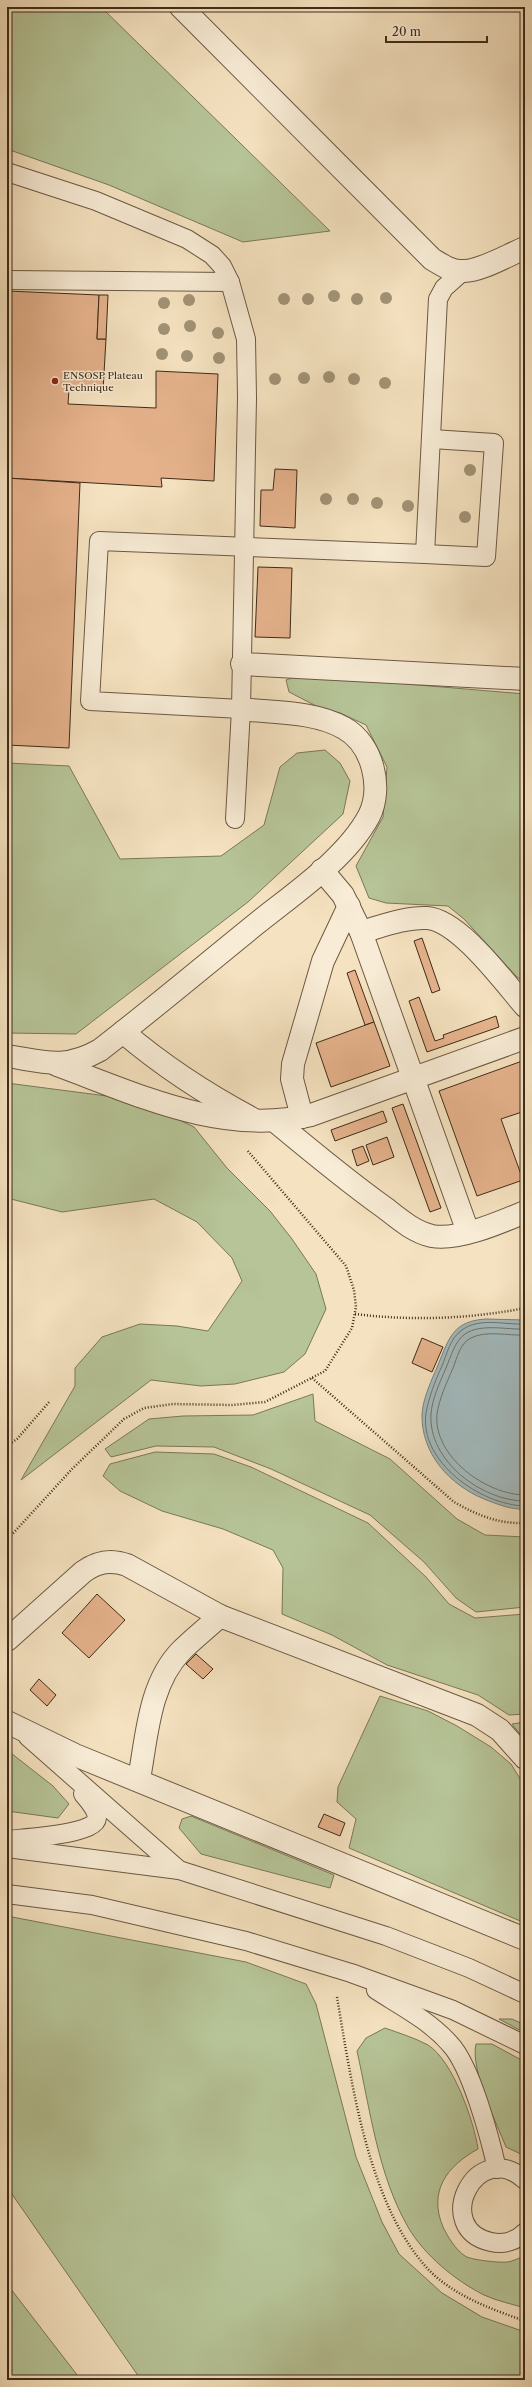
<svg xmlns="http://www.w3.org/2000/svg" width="532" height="2387" viewBox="0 0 532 2387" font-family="'Libre Caslon Text',serif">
	<rect width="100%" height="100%" fill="#f5e2c0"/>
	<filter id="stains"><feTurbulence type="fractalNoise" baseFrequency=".005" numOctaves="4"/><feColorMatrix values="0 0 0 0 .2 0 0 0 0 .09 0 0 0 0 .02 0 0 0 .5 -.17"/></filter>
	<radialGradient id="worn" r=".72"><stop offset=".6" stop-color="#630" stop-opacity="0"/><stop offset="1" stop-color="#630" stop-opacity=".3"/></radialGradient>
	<g fill="#b6c497" stroke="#7a7858">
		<polygon points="7,7 101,7 330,231 243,242 109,185 7,149"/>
		<polygon points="300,675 525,694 525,982 517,977 464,919 448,906 386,903 369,898 356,866 383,817 387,767 366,725 340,713 318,707 289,692 286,680"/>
		<polygon points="325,750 340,763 350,781 343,814 248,902 76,1034 7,1033 7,763 69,766 120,859 221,856 264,825 280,767 297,753"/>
		<polygon points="7,1083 122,1098 167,1114 194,1127 227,1168 270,1211 292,1239 316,1274 326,1309 305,1354 284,1372 235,1384 201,1386 151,1380 21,1480 75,1386 75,1368 102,1337 140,1324 177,1326 208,1331 242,1281 232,1258 197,1222 154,1199 62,1212 7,1198"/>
		<polygon points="313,1394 315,1421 390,1459 457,1519 485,1535 525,1537 525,1607 476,1612 456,1598 424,1562 370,1515 271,1469 214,1447 156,1446 111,1457 105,1449 149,1419 183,1416 253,1415"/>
		<polygon points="155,1452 214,1454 251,1467 368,1523 426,1577 449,1604 475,1618 525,1614 525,1714 509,1715 478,1695 387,1665 332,1635 282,1614 283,1568 273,1550 223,1529 162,1511 120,1491 103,1476 110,1464"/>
		<polygon points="380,1696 428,1711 457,1726 491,1747 511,1764 524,1785 525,1923 349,1848 356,1819 337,1802 338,1787"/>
		<polygon points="525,1722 525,1740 512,1724"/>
		<polygon points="7,1750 53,1786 69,1804 58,1818 7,1811"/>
		<polygon points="191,1816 334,1875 330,1888 201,1854 179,1828 182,1819"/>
		<polygon points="7,1916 246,1962 306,1984 316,2004 356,2157 382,2222 399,2254 442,2293 482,2317 525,2332 525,2380 141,2380 7,2187"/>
		<polygon points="499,2019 512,2019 525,2025 525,2033"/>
		<path d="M385 2028C399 2033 415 2038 428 2045 453 2061 474 2121 478 2149 447 2166 428 2191 443 2227 448 2237 455 2249 465 2256 471 2260 500 2263 508 2262 513 2261 519 2258 525 2256V2308C512 2304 497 2301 484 2295 456 2281 424 2255 408 2227 378 2175 370 2109 357 2051L366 2038Z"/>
		<path d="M476 2044H492L525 2062V2156L506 2147C496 2122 470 2069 476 2044Z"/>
		<polygon points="7,2284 81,2380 7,2380"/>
	</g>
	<path fill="#a2babe" stroke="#7a817c" d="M486 1319 525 1320V1509C511 1510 497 1504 484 1499 450 1485 421 1454 422 1414 423 1398 432 1379 438 1365 449 1338 453 1321 486 1319Z"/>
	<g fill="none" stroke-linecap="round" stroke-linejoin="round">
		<g stroke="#70726b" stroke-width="1">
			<path d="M525 1324C505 1325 479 1317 462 1330 450 1338 447 1354 442 1366 435 1381 429 1397 426 1413 419 1462 481 1505 525 1506"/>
			<path d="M525 1329C507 1330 481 1323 465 1334 455 1341 451 1356 446 1368 440 1382 432 1399 431 1414 428 1461 482 1501 525 1501"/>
			<path d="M525 1335C508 1336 486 1330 471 1338 460 1343 457 1358 453 1368 447 1382 439 1399 437 1414 433 1457 487 1495 525 1495"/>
		</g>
	</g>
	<g fill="#e5b28c" stroke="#3f2b18">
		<polygon points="7,291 99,295 97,339 106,339 103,391 69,389 68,404 156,408 156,371 218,374 214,481 161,478 162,487 7,478"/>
		<polygon points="99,295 108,295 106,339 97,339"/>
		<polygon points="275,469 297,470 295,528 260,526 261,490 273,490"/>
		<polygon points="7,478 80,483 69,748 7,745"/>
		<polygon points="258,567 292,568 290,638 255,637"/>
		<polygon points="422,938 440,990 432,993 414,941"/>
		<polygon points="355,970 374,1022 365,1025 347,973"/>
		<polygon points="419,997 435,1041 444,1038 443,1035 496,1016 499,1027 427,1052 409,1001"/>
		<polygon points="374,1022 390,1066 331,1087 316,1043"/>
		<polygon points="525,1060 525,1111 501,1119 523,1180 477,1196 439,1091"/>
		<polygon points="403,1104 441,1208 430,1212 392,1108"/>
		<polygon points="383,1111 387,1122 335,1141 331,1130"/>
		<polygon points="387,1137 394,1157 373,1165 366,1145"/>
		<polygon points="363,1146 369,1161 357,1166 352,1150"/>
		<polygon points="422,1338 443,1347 432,1372 412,1363"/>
		<polygon points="97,1594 125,1620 89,1658 62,1633"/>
		<polygon points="196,1654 213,1669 203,1679 186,1664"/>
		<polygon points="39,1679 56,1695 47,1706 30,1690"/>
		<polygon points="324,1814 345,1823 340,1836 318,1827"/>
	</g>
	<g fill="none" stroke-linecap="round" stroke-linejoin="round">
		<defs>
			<g id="service">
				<polyline points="7,172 96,201 187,239 212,255 222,266 230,282 246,339 247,398 241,709 235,819"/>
				<polyline points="7,280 230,282"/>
				<polyline points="425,554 486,557 494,443 432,439"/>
				<polyline points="241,709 90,701 99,541 425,554 438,299 444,288 463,271"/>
				<polyline points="28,1737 179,1870"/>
				<path d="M7 1840C22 1838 96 1835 97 1818 97 1810 88 1800 83 1794"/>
				<polyline points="7,1848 179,1870 386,1936 469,1968 525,1994"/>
				<polyline points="7,1894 92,1905 246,1941 351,1973 453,2010 525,2045"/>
				<path d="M376 1990C401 2006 430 2021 450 2044 471 2066 490 2138 497 2169"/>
				<path d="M525 2180C476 2136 431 2229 491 2242 504 2245 516 2241 525 2232"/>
			</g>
			<g id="minor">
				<path d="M181 7 432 259C442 265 452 272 464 271 481 271 508 255 525 248"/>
				<polyline points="242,664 525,679"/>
				<polyline points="322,870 343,895 361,932 468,1232"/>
				<path d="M361 932C382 926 406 917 427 918 459 920 504 982 525 1006"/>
				<path d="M123 1032C163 1066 204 1093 251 1118"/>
				<path d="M7 1056C45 1062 65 1070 100 1050 153 1009 204 966 256 924 293 894 346 859 369 816 383 788 373 744 344 728 314 711 274 713 241 709"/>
				<path d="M57 1065C139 1095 222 1136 311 1115L525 1038"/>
				<polyline points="302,1117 292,1079 293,1064 323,961 349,906"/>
				<path d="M275 1121C311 1151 347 1181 385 1208 399 1219 414 1232 432 1236 458 1241 501 1222 525 1212"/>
				<path d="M7 1640 83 1572C97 1562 110 1559 127 1565L220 1616 477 1715 500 1730 525 1758"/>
				<polyline points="7,1722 75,1755 525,1939"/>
				<path d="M139 1779C147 1736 149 1684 181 1651 193 1639 207 1628 220 1616"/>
			</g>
		</defs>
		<use href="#service" stroke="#6c5942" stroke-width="20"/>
		<use href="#minor" stroke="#6c5942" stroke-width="24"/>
		<g stroke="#3f2b18" stroke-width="2.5" stroke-dasharray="1 2" stroke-linecap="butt">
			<path d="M355 1314C412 1321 469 1319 525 1308"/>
			<path d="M312 1378 454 1502C477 1515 498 1524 525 1523"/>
			<polyline points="7,1446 17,1439 50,1401"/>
			<polyline points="7,1540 72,1469 124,1419 144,1408 173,1404 232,1405 265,1402 325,1371 352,1328 356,1307 354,1290 346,1266 247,1150"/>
			<path d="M337 1997C351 2080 367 2195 421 2261 446 2293 488 2308 525 2321"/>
		</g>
		<use href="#service" stroke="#f8ecd6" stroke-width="18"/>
		<use href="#minor" stroke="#f8ecd6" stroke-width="22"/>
	</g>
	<g fill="#a19275">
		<circle cx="334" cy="296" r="6"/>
		<circle cx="386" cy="298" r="6"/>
		<circle cx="284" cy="299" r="6"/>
		<circle cx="308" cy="299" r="6"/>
		<circle cx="357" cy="299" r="6"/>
		<circle cx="189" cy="300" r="6"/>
		<circle cx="164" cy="303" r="6"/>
		<circle cx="190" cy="326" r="6"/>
		<circle cx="164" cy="329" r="6"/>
		<circle cx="218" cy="333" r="6"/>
		<circle cx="162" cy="354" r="6"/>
		<circle cx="187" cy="356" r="6"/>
		<circle cx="219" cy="358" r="6"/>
		<circle cx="329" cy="377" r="6"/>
		<circle cx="304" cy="378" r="6"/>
		<circle cx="275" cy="379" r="6"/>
		<circle cx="354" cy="379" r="6"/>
		<circle cx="385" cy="383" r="6"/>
		<circle cx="470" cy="470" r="6"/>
		<circle cx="326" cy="499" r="6"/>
		<circle cx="353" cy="499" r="6"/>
		<circle cx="377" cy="503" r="6"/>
		<circle cx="408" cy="506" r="6"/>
		<circle cx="465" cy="517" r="6"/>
	</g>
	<circle fill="#8f2418" stroke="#f8ecd6" stroke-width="1.5" cx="55" cy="381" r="4"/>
	<g text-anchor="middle" stroke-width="3" stroke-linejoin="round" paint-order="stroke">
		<g font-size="10" fill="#3f2b18" stroke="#f8ecd6" text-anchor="start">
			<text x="63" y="379">ENSOSP Plateau<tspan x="63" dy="12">Technique</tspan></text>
		</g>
	</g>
	<rect width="532" height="2387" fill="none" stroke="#f5e2c0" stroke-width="24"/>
	<rect x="8" y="8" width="516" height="2371" fill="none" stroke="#3f2b18" stroke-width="2"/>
	<rect x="12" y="12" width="508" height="2363" fill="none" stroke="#3f2b18"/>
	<path d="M386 36v6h101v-6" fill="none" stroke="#3f2b18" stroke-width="2"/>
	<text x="392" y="36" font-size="12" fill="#3f2b18" stroke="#f8ecd6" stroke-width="3" paint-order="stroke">20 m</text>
	<rect width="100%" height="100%" filter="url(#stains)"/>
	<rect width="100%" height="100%" fill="url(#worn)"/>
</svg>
